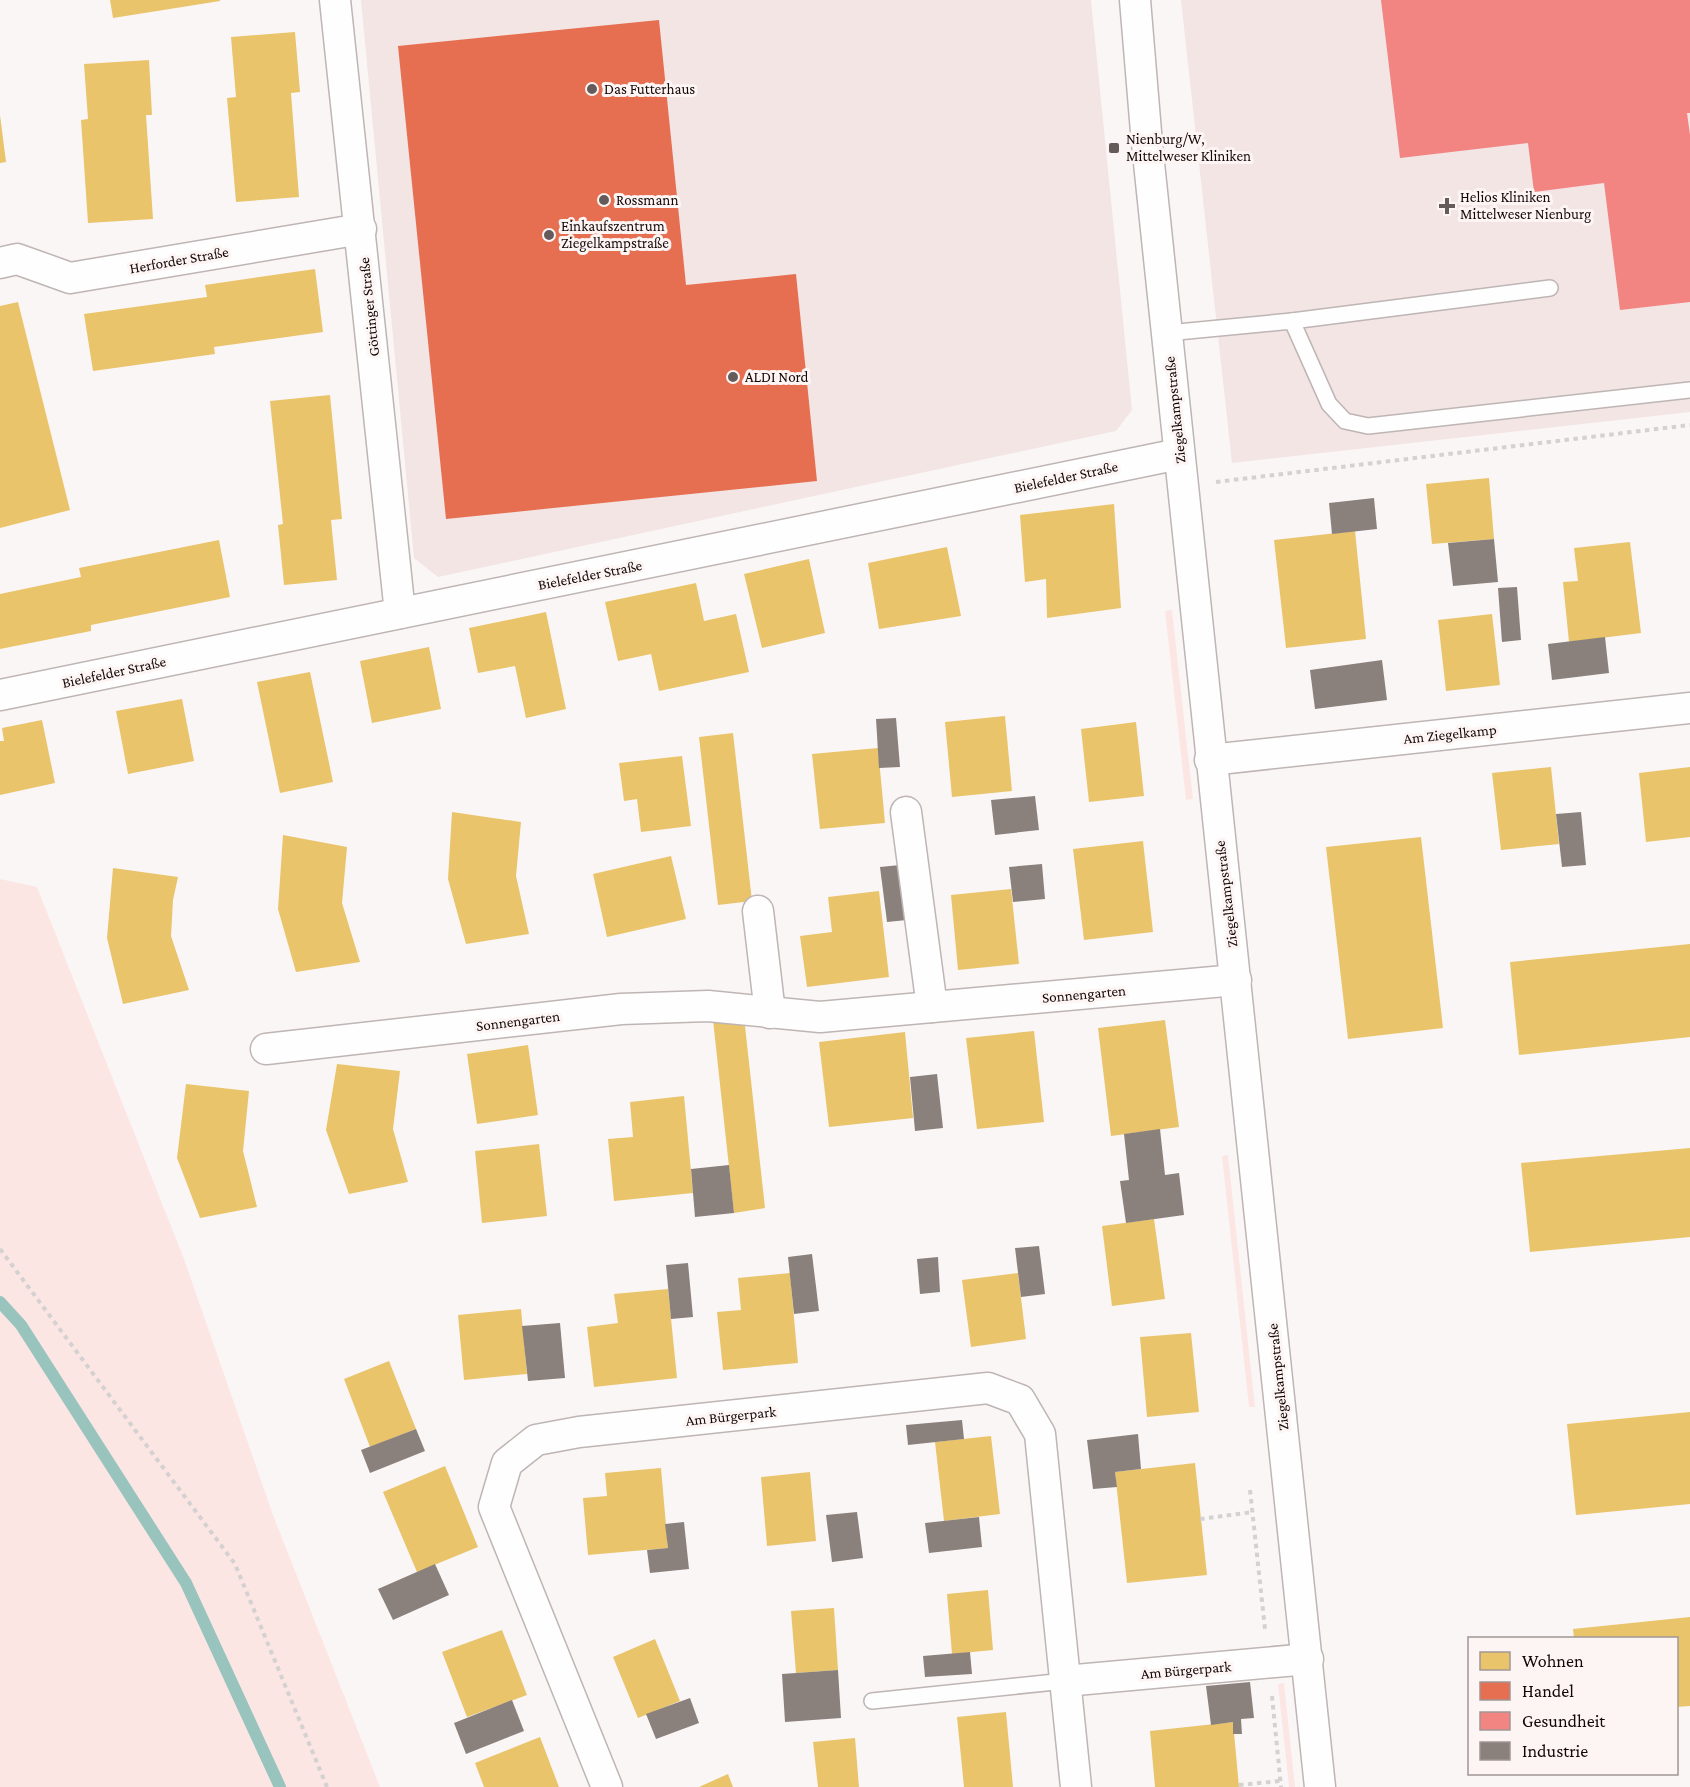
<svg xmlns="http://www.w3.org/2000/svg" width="1690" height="1787" viewBox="0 0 1690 1787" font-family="'Crimson Pro',serif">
	<rect width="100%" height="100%" fill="#fbf6f6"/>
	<g fill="#f2e5e4">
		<polygon points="361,0 1091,0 1132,410 1116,431 438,577 414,558"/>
		<polygon points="1181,0 1690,0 1690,412 1232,463"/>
	</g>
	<g fill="#fce6e4">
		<polygon points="1172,610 1193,799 1186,800 1165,611"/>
		<polygon points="0,879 37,887 184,1259 273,1515 380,1787 0,1787"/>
		<polygon points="1228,1155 1255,1407 1249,1407 1222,1156"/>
		<polygon points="1284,1683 1295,1787 1289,1787 1278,1684"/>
	</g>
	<g fill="#e9c46a">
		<polygon points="110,0 220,0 220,1 113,18"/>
		<polygon points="295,32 300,92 291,93 299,197 236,202 227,98 236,97 231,37"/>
		<polygon points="149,60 152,115 146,115 153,219 88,223 81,120 88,119 84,64"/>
		<polygon points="0,115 6,162 0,163"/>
		<polygon points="315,269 323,332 214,347 215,354 93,371 84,314 207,297 205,285"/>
		<polygon points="18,302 70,510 0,528 0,306"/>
		<polygon points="330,395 342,519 331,520 337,580 284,585 278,525 283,524 270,401"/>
		<polygon points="1489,478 1494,539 1432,544 1426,484"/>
		<polygon points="1114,504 1121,608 1047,618 1046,579 1025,582 1020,515"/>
		<polygon points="1355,531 1366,639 1286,648 1274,540"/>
		<polygon points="219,540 230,597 91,625 91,631 0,649 0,594 81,577 79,568"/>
		<polygon points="1630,542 1641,633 1569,642 1563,582 1578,581 1574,548"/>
		<polygon points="947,547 961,616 879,629 868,563"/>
		<polygon points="809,559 825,633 762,648 744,574"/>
		<polygon points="696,583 704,621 736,614 749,672 659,691 651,654 618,661 605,602"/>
		<polygon points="546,612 566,709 526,718 515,666 478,673 469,628"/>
		<polygon points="1492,614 1500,685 1446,691 1438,620"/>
		<polygon points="429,647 441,709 372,723 360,661"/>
		<polygon points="310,672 333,782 280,793 257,682"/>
		<polygon points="182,699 194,761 128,774 116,711"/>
		<polygon points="1005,716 1012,791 952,797 945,722"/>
		<polygon points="42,720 55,783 0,795 0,741 4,741 2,728"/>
		<polygon points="1136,722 1144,796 1089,802 1081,729"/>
		<polygon points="733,733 752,901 718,905 699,737"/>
		<polygon points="878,748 885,823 820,829 812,754"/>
		<polygon points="682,756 691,826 641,832 637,799 624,801 619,763"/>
		<polygon points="1551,767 1559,844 1501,850 1492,773"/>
		<polygon points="1690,767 1690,837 1646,842 1639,773"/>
		<polygon points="452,812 521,822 516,876 529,934 466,944 448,879"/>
		<polygon points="283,835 347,847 342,903 360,962 296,972 278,909"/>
		<polygon points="1421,837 1443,1028 1348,1039 1326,847"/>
		<polygon points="1143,841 1153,932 1084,940 1073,849"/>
		<polygon points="671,856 686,919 607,937 593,874"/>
		<polygon points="113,868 178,877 173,900 171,936 189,990 123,1004 107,938"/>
		<polygon points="1011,889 1019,964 958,970 951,895"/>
		<polygon points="879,891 889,977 807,987 800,936 832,932 828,897"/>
		<polygon points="1690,944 1690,1037 1519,1055 1510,962"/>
		<polygon points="744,1017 765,1208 734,1213 713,1020"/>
		<polygon points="1165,1020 1179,1127 1111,1136 1098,1028"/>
		<polygon points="1034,1031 1044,1122 977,1129 966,1038"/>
		<polygon points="905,1032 913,1118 829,1127 819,1042"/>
		<polygon points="528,1045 538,1115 477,1124 467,1054"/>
		<polygon points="337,1064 400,1071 393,1129 408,1182 349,1194 326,1130"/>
		<polygon points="186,1084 249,1091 243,1151 257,1207 200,1218 177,1158"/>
		<polygon points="684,1096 693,1193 614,1201 608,1139 633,1137 630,1102"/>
		<polygon points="539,1144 547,1216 482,1223 475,1151"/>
		<polygon points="1690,1148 1690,1237 1530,1252 1521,1163"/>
		<polygon points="1154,1219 1165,1299 1112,1306 1102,1226"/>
		<polygon points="790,1273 798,1363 723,1370 717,1312 741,1310 738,1278"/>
		<polygon points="1018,1273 1026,1339 971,1347 962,1280"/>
		<polygon points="668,1289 677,1378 594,1387 587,1327 618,1323 614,1294"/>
		<polygon points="521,1309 527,1374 464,1380 458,1315"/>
		<polygon points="1191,1333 1199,1412 1147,1417 1140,1337"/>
		<polygon points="389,1361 416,1429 370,1447 344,1379"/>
		<polygon points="1690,1412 1690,1504 1576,1515 1567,1424"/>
		<polygon points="991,1436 1000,1514 944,1521 935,1442"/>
		<polygon points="1195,1463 1207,1575 1127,1583 1115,1472"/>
		<polygon points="445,1466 478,1547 417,1572 383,1492"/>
		<polygon points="661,1468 668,1548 588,1555 583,1498 607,1496 605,1473"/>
		<polygon points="810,1472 816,1541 767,1546 761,1477"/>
		<polygon points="988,1590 993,1650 952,1654 947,1594"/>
		<polygon points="834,1608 838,1670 796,1673 791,1611"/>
		<polygon points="1690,1617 1690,1706 1676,1707 1676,1638 1574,1638 1573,1629"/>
		<polygon points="502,1630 527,1695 467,1717 442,1652"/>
		<polygon points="655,1639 680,1701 638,1718 613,1657"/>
		<polygon points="1006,1712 1013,1787 964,1787 957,1717"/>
		<polygon points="1233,1722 1239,1787 1155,1787 1150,1731"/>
		<polygon points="540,1737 559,1787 484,1787 475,1763"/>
		<polygon points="855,1738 859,1787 818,1787 813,1742"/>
		<polygon points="728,1774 733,1787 699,1787"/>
	</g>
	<polygon fill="#e76f51" points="659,20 686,285 796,274 817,481 446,519 398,46"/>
	<polygon fill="#f28482" points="1381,0 1690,0 1690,113 1687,113 1690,135 1690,302 1620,310 1604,183 1534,192 1528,143 1400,158"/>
	<g fill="#8a817c">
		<polygon points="1374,498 1377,529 1332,534 1329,503"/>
		<polygon points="1494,539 1498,582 1453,586 1448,543"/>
		<polygon points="1517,587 1521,640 1502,642 1498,588"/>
		<polygon points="1605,637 1609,673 1552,680 1548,644"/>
		<polygon points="1382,660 1387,700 1315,709 1310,670"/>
		<polygon points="896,718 900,767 879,768 876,719"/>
		<polygon points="1035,796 1039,830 995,835 991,800"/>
		<polygon points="1581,812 1586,865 1562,867 1556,814"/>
		<polygon points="1042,864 1045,899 1013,902 1009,867"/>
		<polygon points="900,865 907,920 887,922 880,867"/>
		<polygon points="937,1074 943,1128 915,1131 910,1077"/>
		<polygon points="1160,1129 1165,1175 1179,1173 1184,1215 1126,1223 1120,1181 1129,1180 1124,1134"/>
		<polygon points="729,1165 734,1213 695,1217 691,1169"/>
		<polygon points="1039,1246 1045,1294 1021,1297 1015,1248"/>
		<polygon points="812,1254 819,1311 794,1314 788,1257"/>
		<polygon points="938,1257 940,1292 920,1294 917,1259"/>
		<polygon points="688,1263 693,1317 671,1319 666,1265"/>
		<polygon points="560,1323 565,1378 528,1381 522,1326"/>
		<polygon points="962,1420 964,1439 908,1445 906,1425"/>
		<polygon points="416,1429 425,1451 370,1473 361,1450"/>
		<polygon points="1138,1434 1141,1469 1115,1472 1117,1487 1093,1489 1087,1440"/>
		<polygon points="857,1512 863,1558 832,1562 826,1515"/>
		<polygon points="979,1517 982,1547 929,1553 925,1523"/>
		<polygon points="684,1522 689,1569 650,1573 647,1550 668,1548 665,1524"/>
		<polygon points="435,1564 449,1595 393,1620 378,1589"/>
		<polygon points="970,1652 972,1674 925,1677 923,1656"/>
		<polygon points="838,1670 841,1718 785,1722 782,1674"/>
		<polygon points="1250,1682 1254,1718 1241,1719 1242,1734 1233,1734 1233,1722 1211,1725 1206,1686"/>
		<polygon points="690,1698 699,1723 656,1739 646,1714"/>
		<polygon points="512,1700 524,1731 466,1754 454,1723"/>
	</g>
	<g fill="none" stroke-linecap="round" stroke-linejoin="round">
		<polyline stroke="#99c4be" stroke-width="12" points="0,1302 21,1325 186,1583 280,1787"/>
		<defs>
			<g id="lane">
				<polyline points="1292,321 1550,288"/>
				<polyline points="1167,333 1292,321 1329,404 1345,421 1368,426 1690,390"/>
				<polyline points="872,1701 1065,1681"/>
			</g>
			<g id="street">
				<polyline points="335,0 400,613"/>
				<polyline points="1135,0 1147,144 1320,1787"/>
				<polyline points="0,263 17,259 70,278 361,229"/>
				<polyline points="0,695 1179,454"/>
				<polyline points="1210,760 1690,708"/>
				<polyline points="906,812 932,1007"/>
				<polyline points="758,911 770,1013"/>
				<polyline points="266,1049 621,1009 708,1006 820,1017 1236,980"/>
				<polyline points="1065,1681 1308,1659"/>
				<polyline points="607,1787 494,1507 507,1463 536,1440 579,1432 988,1388 1020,1400 1040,1434 1076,1787"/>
			</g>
		</defs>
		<use href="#lane" stroke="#beb5b4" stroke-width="18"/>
		<use href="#street" stroke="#beb5b4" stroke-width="33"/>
		<g stroke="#d4d1d1" stroke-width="4" stroke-dasharray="4.5 4.5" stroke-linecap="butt">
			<polyline points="1216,482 1690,425"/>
			<polyline points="0,1249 235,1564 327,1787"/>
			<polyline points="1250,1490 1265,1629"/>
			<polyline points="1200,1519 1253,1512"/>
			<polyline points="1272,1696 1281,1787"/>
			<polyline points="1239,1785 1280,1781"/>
		</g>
		<use href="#lane" stroke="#fefefe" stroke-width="15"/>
		<use href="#street" stroke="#fefefe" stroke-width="30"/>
	</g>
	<g fill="#655b5b" stroke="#fdf5f4" stroke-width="2">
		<circle cx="592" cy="89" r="6"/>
		<rect x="1108" y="142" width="12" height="12" rx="3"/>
		<circle cx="604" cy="200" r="6"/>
		<path d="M1444 197h6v6h6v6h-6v6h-6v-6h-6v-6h6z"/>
		<circle cx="549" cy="235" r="6"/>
		<circle cx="733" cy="377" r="6"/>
	</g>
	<g text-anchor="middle" stroke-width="6" stroke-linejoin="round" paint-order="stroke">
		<g font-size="15" fill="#140807" stroke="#fdf5f4" text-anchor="start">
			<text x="604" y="94">Das Futterhaus</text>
			<text x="1126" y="144">Nienburg/W,<tspan x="1126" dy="17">Mittelweser Kliniken</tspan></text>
			<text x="1460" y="202">Helios Kliniken<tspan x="1460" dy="17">Mittelweser Nienburg</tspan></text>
			<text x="616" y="205">Rossmann</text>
			<text x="561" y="231">Einkaufszentrum<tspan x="561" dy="17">Ziegelkampstraße</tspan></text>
			<text x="745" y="382">ALDI Nord</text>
		</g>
		<g font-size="15" fill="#140807" stroke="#fdf5f4">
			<text transform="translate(179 260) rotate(-10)" y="5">Herforder Straße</text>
			<text transform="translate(369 307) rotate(-96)" y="5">Göttinger Straße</text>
			<text transform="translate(1175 410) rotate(-96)" y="5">Ziegelkampstraße</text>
			<text transform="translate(1066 477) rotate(-12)" y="5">Bielefelder Straße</text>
			<text transform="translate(590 575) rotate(-11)" y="5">Bielefelder Straße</text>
			<text transform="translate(114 672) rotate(-12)" y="5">Bielefelder Straße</text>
			<text transform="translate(1450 734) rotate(-6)" y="5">Am Ziegelkamp</text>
			<text transform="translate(1226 894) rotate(-97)" y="5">Ziegelkampstraße</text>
			<text transform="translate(1084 994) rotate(-5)" y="5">Sonnengarten</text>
			<text transform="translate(518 1021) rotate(-7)" y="5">Sonnengarten</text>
			<text transform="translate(1278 1377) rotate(-96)" y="5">Ziegelkampstraße</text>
			<text transform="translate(731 1416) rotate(-6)" y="5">Am Bürgerpark</text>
			<text transform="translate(1186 1670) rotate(-5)" y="5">Am Bürgerpark</text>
		</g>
	</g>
	<rect x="1468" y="1637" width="210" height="138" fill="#fdf5f4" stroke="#a09695" stroke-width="1.5"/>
	<rect x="1480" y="1652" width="30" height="18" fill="#e9c46a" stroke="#a09695" stroke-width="1.5"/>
	<text x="1522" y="1667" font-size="18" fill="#140807">Wohnen</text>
	<rect x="1480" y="1682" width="30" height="18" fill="#e76f51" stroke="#a09695" stroke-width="1.5"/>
	<text x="1522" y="1697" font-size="18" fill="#140807">Handel</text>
	<rect x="1480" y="1712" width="30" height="18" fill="#f28482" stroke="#a09695" stroke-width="1.5"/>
	<text x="1522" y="1727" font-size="18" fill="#140807">Gesundheit</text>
	<rect x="1480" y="1742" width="30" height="18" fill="#8a817c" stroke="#a09695" stroke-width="1.5"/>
	<text x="1522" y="1757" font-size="18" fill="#140807">Industrie</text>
</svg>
